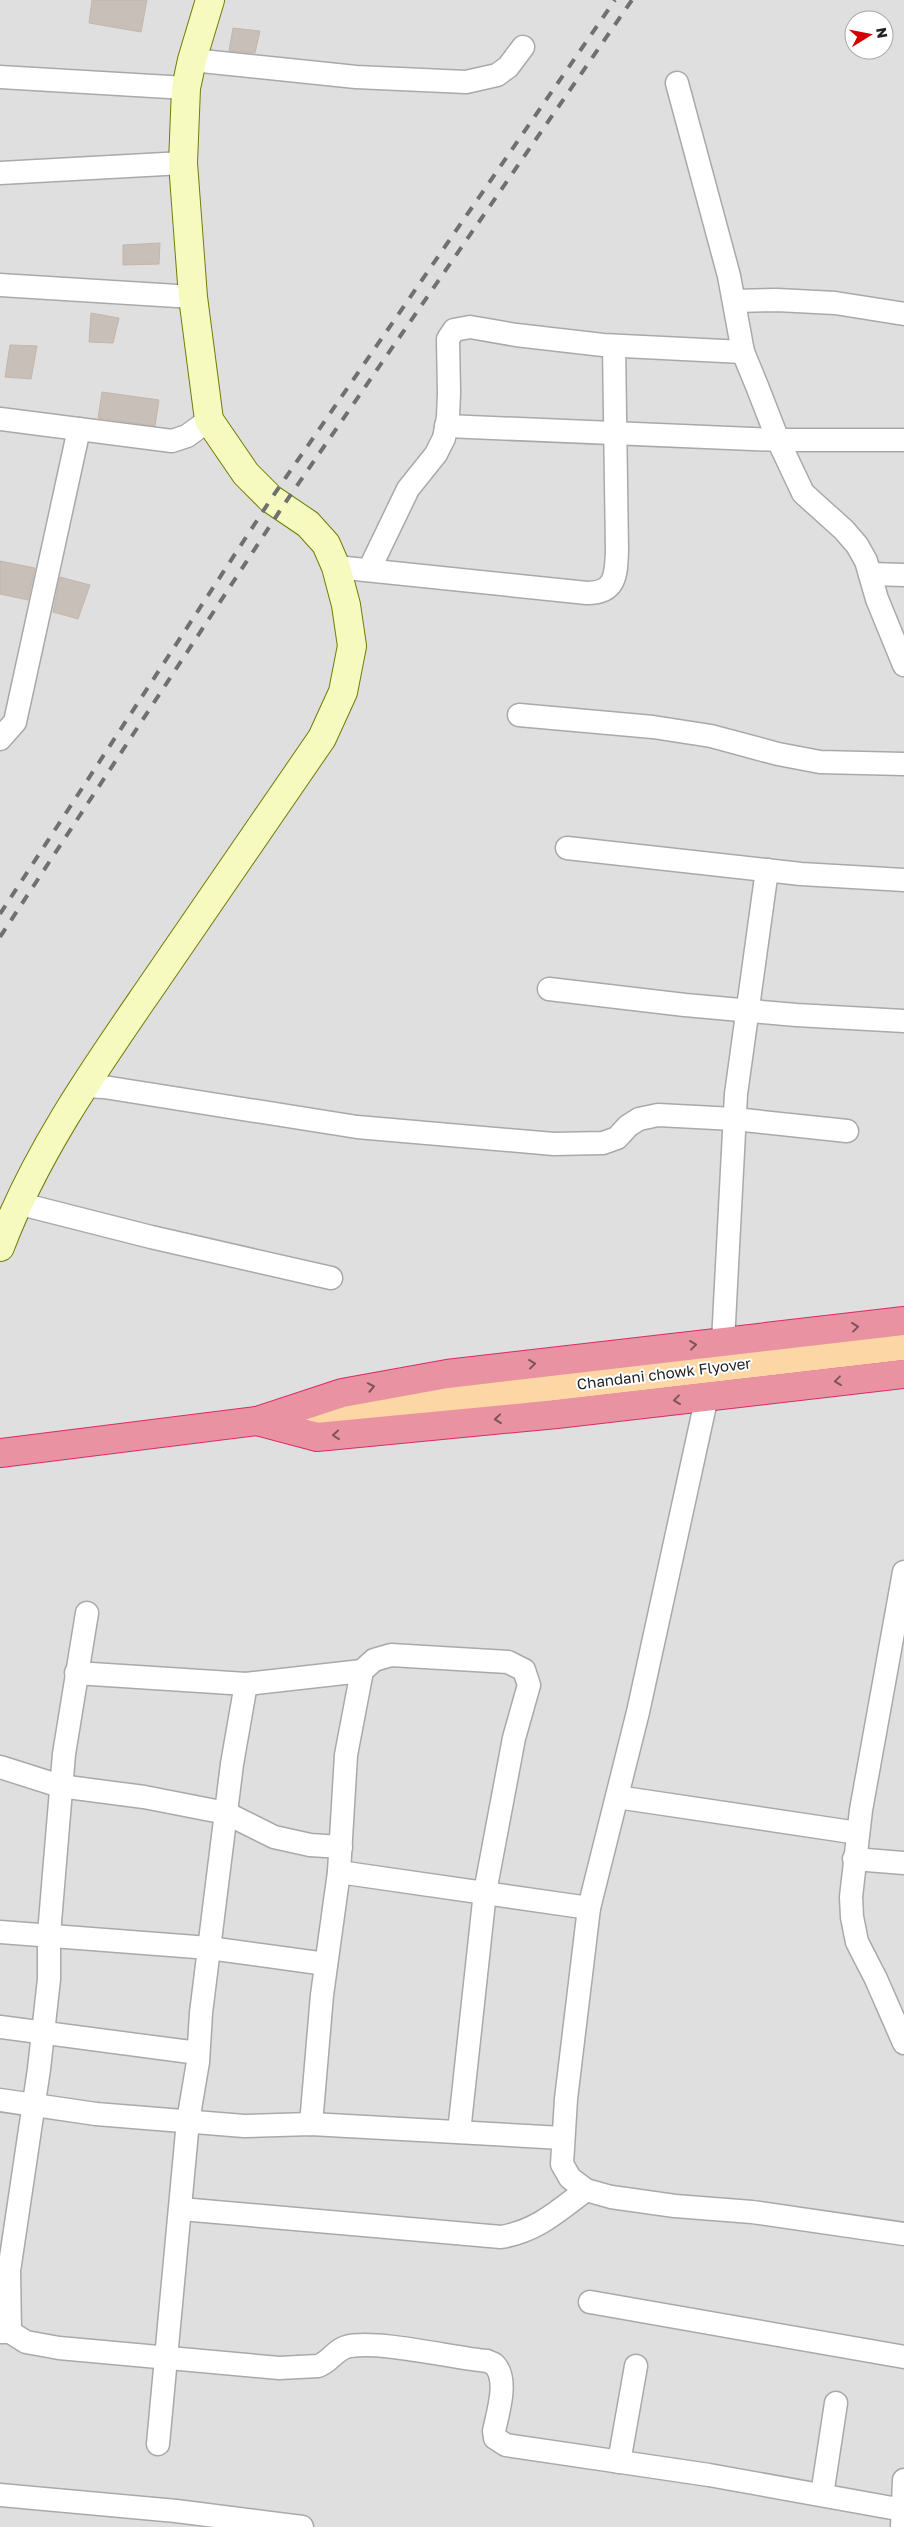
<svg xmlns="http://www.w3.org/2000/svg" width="904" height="2527" viewBox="0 0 904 2527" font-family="'Golos Text',sans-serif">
	<rect width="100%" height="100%" fill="#f2efe9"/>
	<path fill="#e0dfdf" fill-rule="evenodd" d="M0 0H904V2527H0ZM854 20H884V50H854Z"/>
	<g fill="#c7bfb8" stroke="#c4b6ab">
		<polygon points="92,0 147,0 141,32 89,23"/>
		<polygon points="233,28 260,31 255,53 229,51"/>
		<polygon points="160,243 159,264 123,265 123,245"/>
		<polygon points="91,313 119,318 113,343 89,342"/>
		<polygon points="10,345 37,346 31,379 5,377"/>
		<polygon points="102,392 159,400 155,426 98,418"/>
		<polygon points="0,561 35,568 28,600 0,594"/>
		<polygon points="60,577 90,585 78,619 53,612"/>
	</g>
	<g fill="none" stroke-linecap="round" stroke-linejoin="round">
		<defs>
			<g id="street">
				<polyline points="192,60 356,77 466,82 497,75 508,67 523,47"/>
				<polyline points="0,77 186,88"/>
				<polyline points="677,83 729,276 743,352 757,386 778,440 803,493 844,530 857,545 866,561 877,599 904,665"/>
				<polyline points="0,173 183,163"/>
				<polyline points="0,285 193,297"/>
				<polyline points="735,301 777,300 835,303 904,314"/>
				<polyline points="0,419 172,441 187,436 209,420"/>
				<polyline points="446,426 778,440 904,440"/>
				<path d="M336 567 587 593C616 593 616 575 617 551L614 346"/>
				<polyline points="369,570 408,489 436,454 444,438 448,417 449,393 448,339 454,330 470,327 516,335 603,345 743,352"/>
				<polyline points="870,574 904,575"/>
				<polyline points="519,715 653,727 711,736 778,754 820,762 904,764"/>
				<polyline points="0,739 15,722 79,429"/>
				<polyline points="567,848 801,874 904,880"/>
				<polyline points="549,989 685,1005 796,1015 904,1021"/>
				<polyline points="83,1086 104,1087 357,1127 554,1144 603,1143 617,1138 628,1126 639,1119 658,1115 734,1119 847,1131"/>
				<polyline points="17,1203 151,1237 331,1278"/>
				<polyline points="723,1342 736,1094 767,870"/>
				<polyline points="707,1396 638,1712 589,1908 566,2099 562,2164 570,2178 586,2190 611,2197 675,2206 752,2212 904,2234"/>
				<polyline points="904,1572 861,1810 851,1897 852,1917 857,1942 876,1979 904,2043"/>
				<polyline points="76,1673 246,1684 362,1671"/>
				<polyline points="0,1767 60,1786 144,1797 226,1813 274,1837 310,1845 341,1847"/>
				<polyline points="617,1797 858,1833"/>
				<polyline points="854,1859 904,1863"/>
				<polyline points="339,1872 589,1908"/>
				<polyline points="0,1932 209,1948 326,1964"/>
				<polyline points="0,2027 198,2053"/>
				<polyline points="0,2100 96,2114 244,2126 311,2124 562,2138"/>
				<polyline points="311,2124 322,1995 339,1872 346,1755 362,1671 374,1660 391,1655 508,1662 524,1670 529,1685 514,1738 485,1892 459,2132"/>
				<path d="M181 2209 501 2237C537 2231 558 2211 586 2190"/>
				<polyline points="590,2302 904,2357"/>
				<path d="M0 2332H10L26 2342 59 2348 279 2368 318 2366C330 2362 334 2351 346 2347 375 2339 453 2358 487 2361L494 2364C509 2379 498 2412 494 2431L495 2438 506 2445 709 2475 903 2510"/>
				<polyline points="10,2332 9,2271 39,2069 49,1979 49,1934 64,1754 87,1613"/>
				<polyline points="158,2444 188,2121 198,2062 201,2013 232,1764 246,1684"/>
				<polyline points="619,2462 636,2366"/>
				<polyline points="0,2495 176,2511 302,2527"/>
				<polyline points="822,2495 836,2403"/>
				<polyline points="902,2527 904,2480"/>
			</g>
			<path id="secondary" d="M0 1247C36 1152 94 1070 151 987 208 904 265 821 322 738L343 692 352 646 346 605 336 567 326 544 308 524 271 499 246 474 209 420 193 297 183 163 186 88 192 60 210 0"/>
			<polyline id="primary" points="290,1417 904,1346"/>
			<g id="highway">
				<polyline points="257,1421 317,1437 557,1414 904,1374"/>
				<polyline points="0,1453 257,1421 342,1393 447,1374 904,1321"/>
			</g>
		</defs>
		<use href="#street" stroke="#a9a9a9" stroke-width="25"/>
		<use href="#secondary" stroke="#707d05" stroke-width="30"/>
		<use href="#primary" stroke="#a06b00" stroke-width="30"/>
		<use href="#highway" stroke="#dc2a67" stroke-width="30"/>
		<use href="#street" stroke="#fff" stroke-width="22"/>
		<use href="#secondary" stroke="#f7fabf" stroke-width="28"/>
		<use href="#primary" stroke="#fcd6a4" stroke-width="28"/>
		<use href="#highway" stroke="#e892a2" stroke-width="28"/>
		<g stroke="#707070" stroke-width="4" stroke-dasharray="10 10" stroke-linecap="butt">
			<polyline points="0,914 271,499 615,0"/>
			<polyline points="0,937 283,506 632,0"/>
		</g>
	</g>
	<defs><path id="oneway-chevron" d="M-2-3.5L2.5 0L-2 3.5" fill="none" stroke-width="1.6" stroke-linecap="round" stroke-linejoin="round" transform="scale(1.25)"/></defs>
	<g stroke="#7b545c">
		<use href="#oneway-chevron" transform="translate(855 1327) rotate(-7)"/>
		<use href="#oneway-chevron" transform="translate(693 1345) rotate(-7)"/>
		<use href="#oneway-chevron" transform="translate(532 1364) rotate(-7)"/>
		<use href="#oneway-chevron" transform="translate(838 1381) rotate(173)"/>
		<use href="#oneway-chevron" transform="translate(371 1387) rotate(-11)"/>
		<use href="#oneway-chevron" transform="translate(677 1400) rotate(173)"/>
		<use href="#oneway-chevron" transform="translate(498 1419) rotate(174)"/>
		<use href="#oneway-chevron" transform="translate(336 1435) rotate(175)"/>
	</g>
	<g text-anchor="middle" stroke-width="4" stroke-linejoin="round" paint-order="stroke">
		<g font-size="15" fill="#222" stroke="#fff">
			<text transform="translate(664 1374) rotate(-7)" y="5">Chandani chowk Flyover</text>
		</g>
	</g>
	<g transform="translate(869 35) rotate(80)"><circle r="24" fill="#ffffff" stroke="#a7a7a7"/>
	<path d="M0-4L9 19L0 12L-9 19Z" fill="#d40000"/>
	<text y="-8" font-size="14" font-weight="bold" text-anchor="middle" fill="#222222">N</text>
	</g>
</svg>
